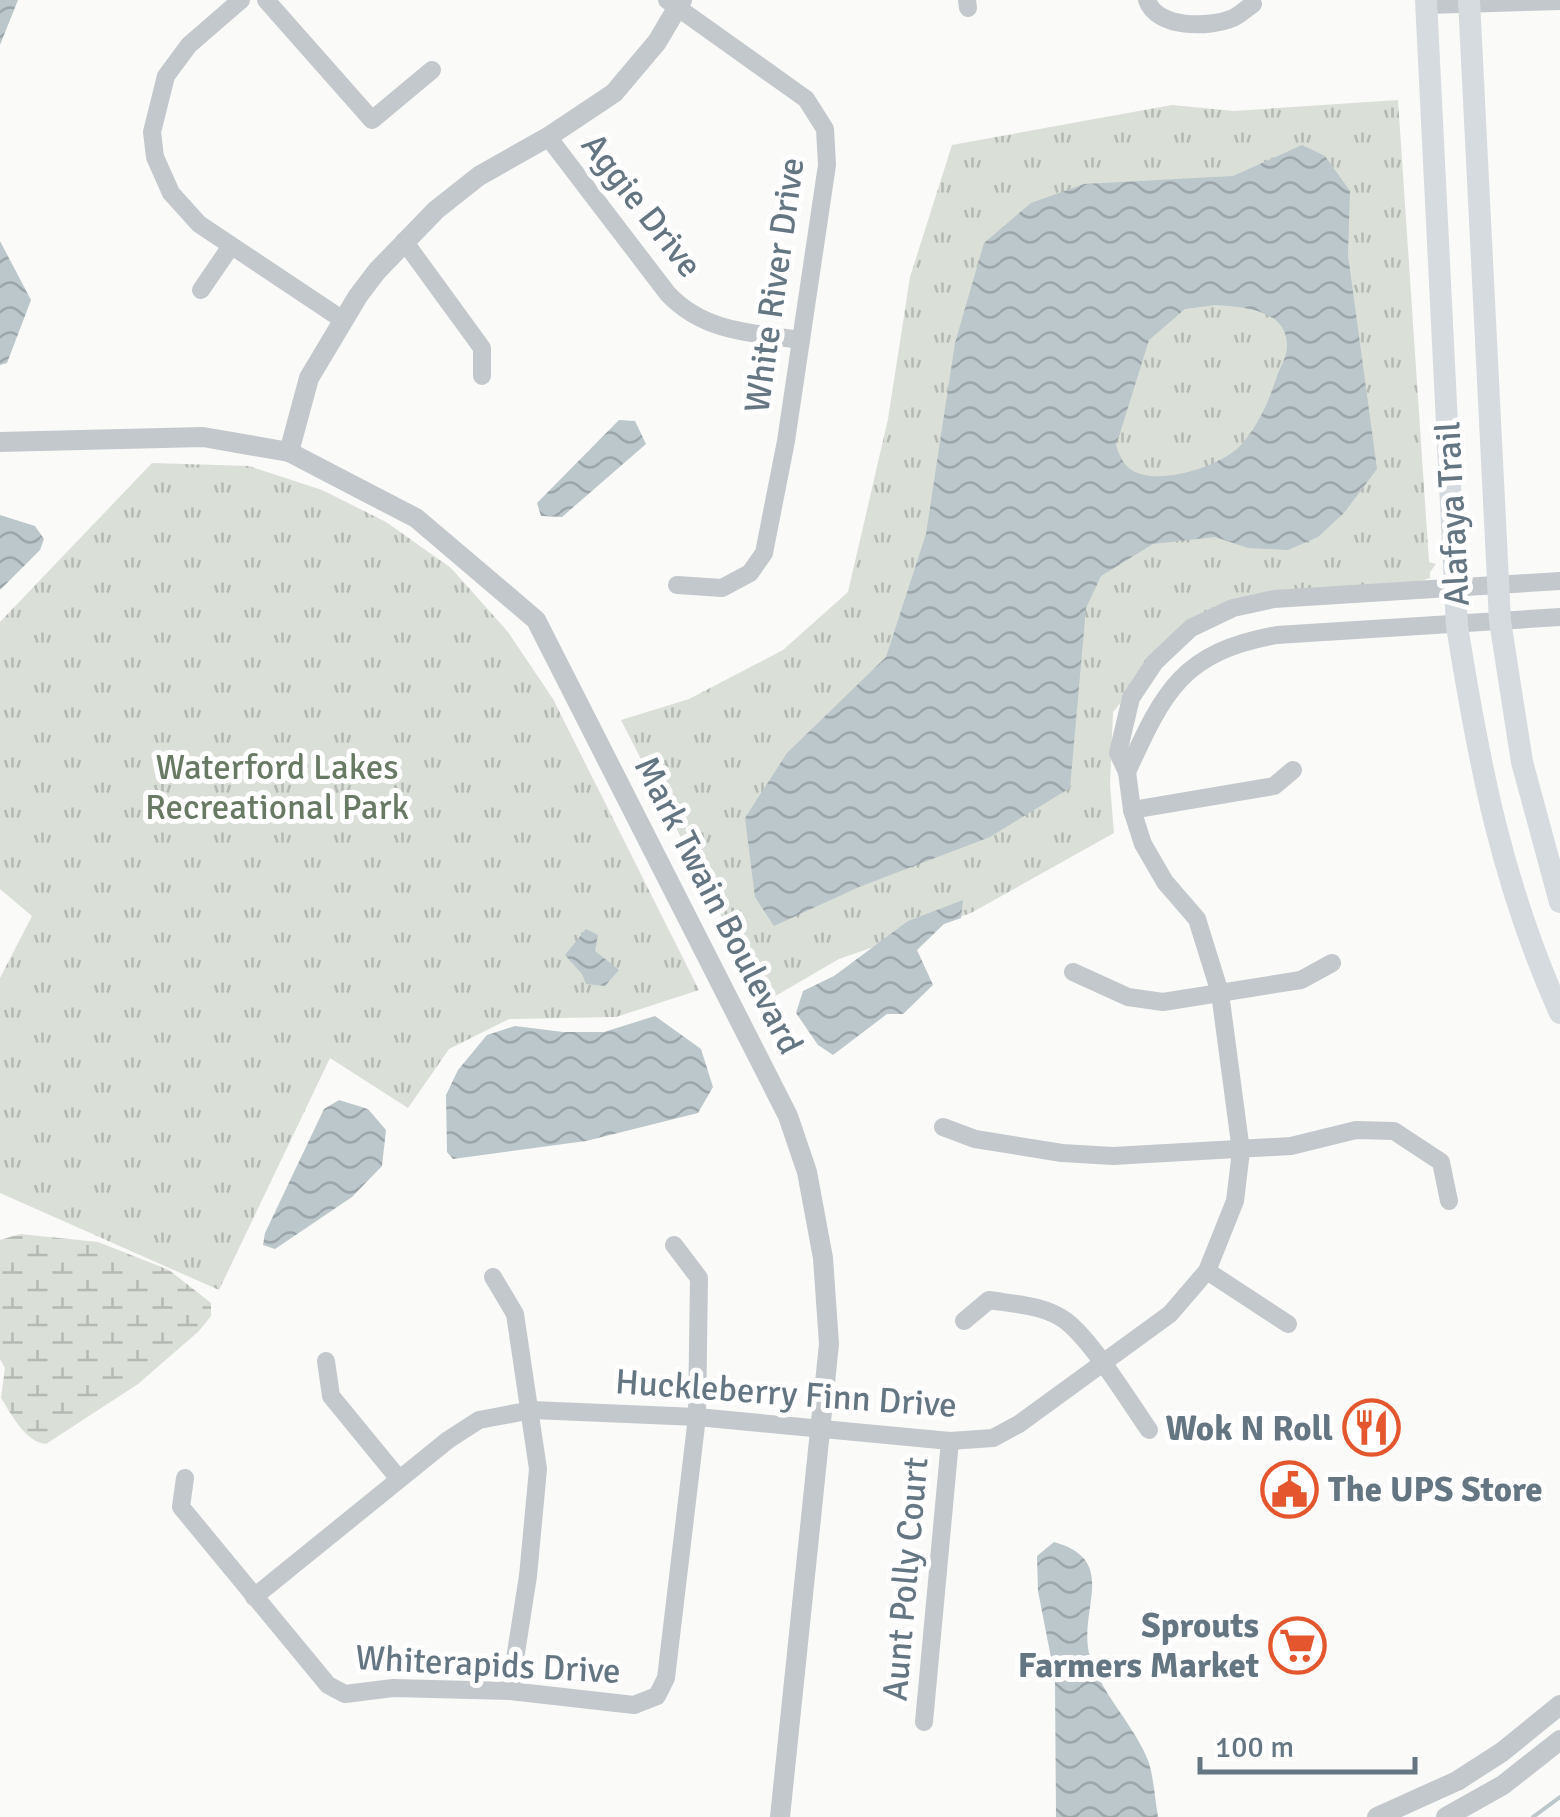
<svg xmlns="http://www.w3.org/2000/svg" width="1560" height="1817" viewBox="0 0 1560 1817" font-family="Signika,sans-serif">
	<defs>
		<pattern id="wetland-marsh" width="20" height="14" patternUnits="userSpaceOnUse" patternTransform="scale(2.5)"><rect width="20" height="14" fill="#dadfd7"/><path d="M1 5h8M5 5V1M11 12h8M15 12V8" fill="none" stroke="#b4b9b4"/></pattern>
		<pattern id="park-tufts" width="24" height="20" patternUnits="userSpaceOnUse" patternTransform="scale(2.5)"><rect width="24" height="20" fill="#dadfd7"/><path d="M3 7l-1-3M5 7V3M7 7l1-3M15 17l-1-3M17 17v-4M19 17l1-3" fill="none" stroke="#b4b9b4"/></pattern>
		<pattern id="water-waves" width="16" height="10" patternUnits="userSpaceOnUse" patternTransform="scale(2.5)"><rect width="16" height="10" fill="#bbc7cb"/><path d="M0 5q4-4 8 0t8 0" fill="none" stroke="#9ca6aa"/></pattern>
	</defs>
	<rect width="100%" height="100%" fill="#fafaf8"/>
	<path fill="url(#wetland-marsh)" d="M20 1234 98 1242 169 1270 211 1303V1316L199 1331 138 1384 46 1444C25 1442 12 1415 1 1398L5 1368 0 1359V1240Z"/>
	<g fill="url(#park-tufts)">
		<polygon points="1398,100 1429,562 1436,564 1430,572 1430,578 1407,586 1255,594 1185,623 1113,712 1110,785 1114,833 971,913 839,959 765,1002 621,720 689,699 783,650 848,592 888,419 910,277 952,145 1172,105 1234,111"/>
		<polygon points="152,463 249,466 322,490 386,522 451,568 508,632 553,699 699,990 616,1017 509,1019 449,1049 408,1108 330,1058 219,1290 0,1193 0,978 32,916 0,889 0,622"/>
	</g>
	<g fill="url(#water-waves)" fill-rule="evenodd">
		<polygon points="0,0 18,0 0,45"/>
		<path d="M1302 145 1325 156 1350 191 1348 255 1377 469 1344 513 1318 537 1288 550 1248 548 1215 537 1153 544 1101 576 1086 608 1070 788 990 837 859 887 774 926 755 897 745 818 787 753 886 657 926 534 955 343 984 243 1031 203 1084 184 1233 176ZM1215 305C1243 307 1288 309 1287 347 1287 356 1280 368 1277 376 1269 401 1259 425 1241 445 1222 466 1160 486 1133 471 1123 465 1120 456 1116 446L1149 340 1185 309Z"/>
		<polygon points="0,241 31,300 7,363 0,365"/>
		<polygon points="619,420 635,421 646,444 562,517 541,516 537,503"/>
		<polygon points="0,515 35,526 44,539 40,550 0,590"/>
		<polygon points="963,900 961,918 944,924 917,950 933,985 903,1014 887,1014 833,1055 818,1045 796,1013 803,991 834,976 908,921"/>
		<polygon points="586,929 598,935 595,951 619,970 605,986 586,984 582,974 565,955"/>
		<polygon points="655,1016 701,1049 713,1087 698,1113 586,1141 453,1159 447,1152 446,1095 458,1070 487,1035 515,1026 563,1032 604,1032"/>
		<polygon points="339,1100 368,1109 386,1130 382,1166 352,1197 275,1249 263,1245 265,1233 324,1109"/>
		<path d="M1054 1542C1119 1560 1079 1608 1089 1653 1097 1689 1137 1728 1149 1763 1154 1780 1155 1800 1158 1817H1056L1055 1678 1038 1591 1037 1556Z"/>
	</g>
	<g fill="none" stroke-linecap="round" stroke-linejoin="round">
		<polyline stroke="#bbc7cb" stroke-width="4" points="1533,1817 1560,1797"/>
		<g stroke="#c3c8cc" stroke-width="18">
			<polyline points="241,0 189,45 166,76 152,132 155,157 171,193 199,224 343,320"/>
			<polyline points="266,0 372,120 432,70"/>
			<polyline points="667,0 806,99 825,129 827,165 786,441 764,553 750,573 722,588 677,585"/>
			<polyline points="967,0 968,8"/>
			<path d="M1147 0C1157 29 1209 28 1233 18 1240 15 1247 8 1253 4"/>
			<polyline points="1427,5 1560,1"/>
			<path d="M548 137 668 294C704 332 751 333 801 340"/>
			<polyline points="404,241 482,348 482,376"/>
			<polyline points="201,290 231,246"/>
			<path d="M1127 772C1164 691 1182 652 1277 635L1560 617"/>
			<polyline points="1132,810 1274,786 1293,770"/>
			<polyline points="1073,972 1128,997 1163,1002 1301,980 1332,963"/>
			<polyline points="943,1127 975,1139 1062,1153 1113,1156 1291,1146 1356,1130 1394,1131 1441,1162 1449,1201"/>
			<polyline points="1207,1271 1288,1324"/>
			<polyline points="493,1277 515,1314 538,1469 528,1576 510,1691"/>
			<path d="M964 1321 989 1300C1014 1304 1045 1305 1066 1321 1092 1341 1129 1401 1149 1430"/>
			<polyline points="326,1361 331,1396 399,1479"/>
			<polyline points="185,1478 181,1507 328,1685 345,1694 393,1688 510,1691 634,1705 657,1696 666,1678 697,1417 699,1278 674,1245"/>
			<polyline points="254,1597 448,1440 479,1420 532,1410 697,1417 950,1441 993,1438 1019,1424 1170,1314 1207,1271 1235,1201 1241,1151 1220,993 1197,919 1165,882 1143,844 1132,810 1127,772 1118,753 1131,698 1155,662 1191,628 1233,608 1274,599 1560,581"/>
			<polyline points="924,1722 950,1441"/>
		</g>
		<g stroke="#c3c8cc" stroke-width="20">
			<polyline points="0,442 203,437 289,452 416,518 536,620 788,1116 807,1172 823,1258 829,1344 780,1817"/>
			<polyline points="289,452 309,378 358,296 377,271 436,210 479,176 548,137 614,93 657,42 682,0"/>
			<polyline points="1377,1817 1457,1781 1502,1752 1560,1705"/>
			<polyline points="1446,1817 1503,1785 1560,1740"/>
		</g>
		<g stroke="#d6dbdf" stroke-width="22">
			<path d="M1426 0 1457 626C1479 764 1502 884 1560 1013"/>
			<polyline points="1469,0 1500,621 1522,762 1560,902"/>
		</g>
	</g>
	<defs>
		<symbol id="restaurant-ring" viewBox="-11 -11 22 22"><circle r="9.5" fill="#fff" stroke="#e4572e" stroke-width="1.5"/><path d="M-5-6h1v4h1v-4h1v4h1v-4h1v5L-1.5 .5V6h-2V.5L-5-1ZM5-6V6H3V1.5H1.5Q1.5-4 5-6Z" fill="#e4572e"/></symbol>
		<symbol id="civic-ring" viewBox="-11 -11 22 22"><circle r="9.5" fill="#fff" stroke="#e4572e" stroke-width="1.5"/><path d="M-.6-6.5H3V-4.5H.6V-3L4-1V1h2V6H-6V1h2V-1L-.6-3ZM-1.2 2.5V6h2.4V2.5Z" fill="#e4572e"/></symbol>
		<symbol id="supermarket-ring" viewBox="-11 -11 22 22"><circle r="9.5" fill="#fff" stroke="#e4572e" stroke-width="1.5"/><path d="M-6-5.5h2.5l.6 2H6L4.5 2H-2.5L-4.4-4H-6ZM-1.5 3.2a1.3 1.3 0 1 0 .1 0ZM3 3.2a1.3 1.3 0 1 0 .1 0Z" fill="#e4572e"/></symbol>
	</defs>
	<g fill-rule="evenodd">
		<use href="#restaurant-ring" x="1340" y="1396" width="63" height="63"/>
		<use href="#civic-ring" x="1258" y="1458" width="63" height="63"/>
		<use href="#supermarket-ring" x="1266" y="1614" width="63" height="63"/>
	</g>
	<g text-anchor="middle" stroke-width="10" stroke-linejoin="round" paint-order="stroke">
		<g font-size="35" fill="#657683" stroke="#fff">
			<text transform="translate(642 205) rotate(52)" y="12">Aggie Drive</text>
			<text transform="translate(774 285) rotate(-82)" y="12">White River Drive</text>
			<text transform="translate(1452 514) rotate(-93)" y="12">Alafaya Trail</text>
			<text transform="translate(719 905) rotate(63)" y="12">Mark Twain Boulevard</text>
			<text transform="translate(786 1393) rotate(4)" y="12">Huckleberry Finn Drive</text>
			<text transform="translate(905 1579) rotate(-85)" y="12">Aunt Polly Court</text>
			<text transform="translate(488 1664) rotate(3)" y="12">Whiterapids Drive</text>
		</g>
		<g font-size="35" fill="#687a64" stroke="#fff">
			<text x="277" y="779">Waterford Lakes<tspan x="277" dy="40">Recreational Park</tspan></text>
		</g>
		<g font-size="35" font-weight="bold" fill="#657683" stroke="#fff" text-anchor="end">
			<text x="1333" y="1440">Wok N Roll</text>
			<text x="1328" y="1501" text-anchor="start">The UPS Store</text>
			<text x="1259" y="1637">Sprouts<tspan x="1259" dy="40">Farmers Market</tspan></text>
		</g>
	</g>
	<path d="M1200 1757v15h215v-15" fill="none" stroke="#657683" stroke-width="5"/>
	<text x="1215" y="1757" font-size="30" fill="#657683" stroke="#ffffff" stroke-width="8" paint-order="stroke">100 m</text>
</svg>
